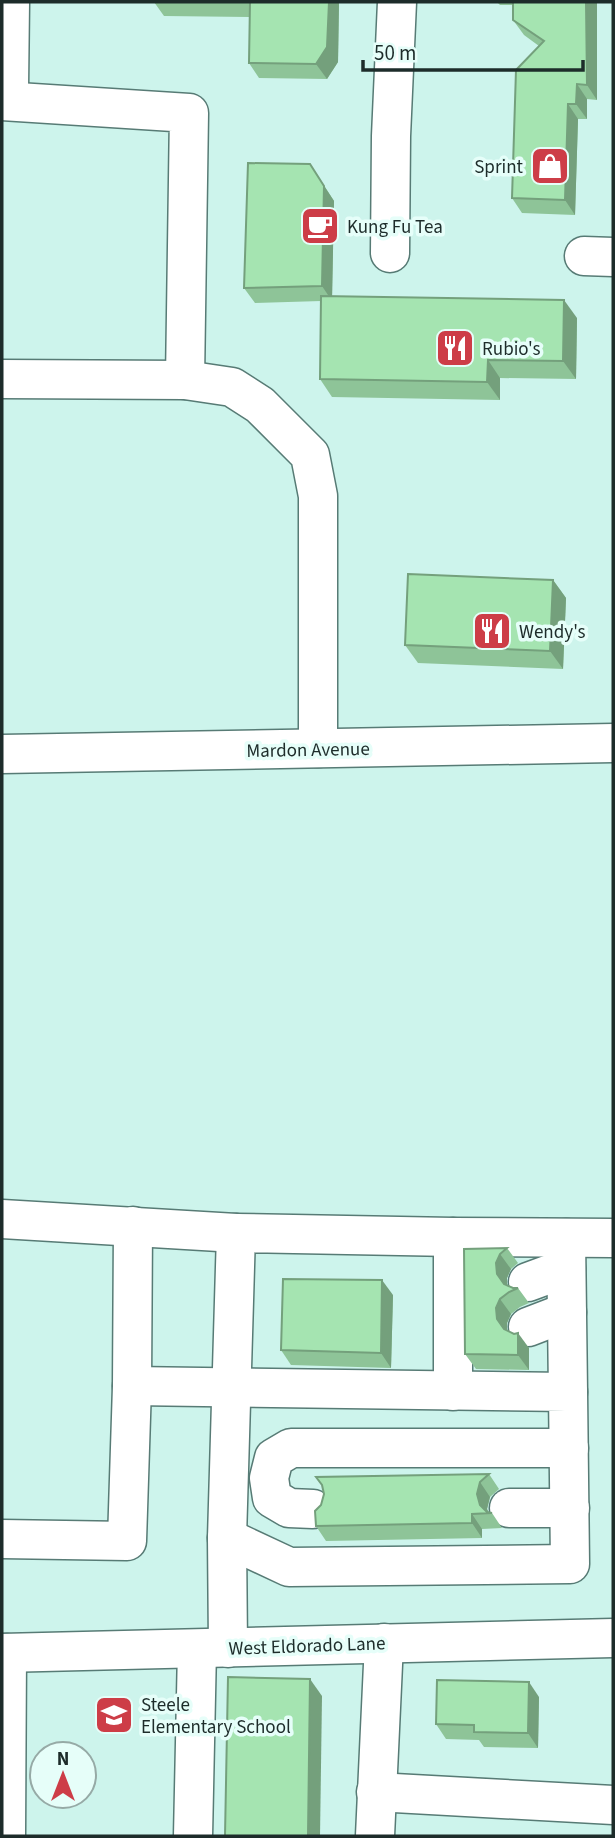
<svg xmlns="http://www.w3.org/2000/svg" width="615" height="1838" viewBox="0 0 615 1838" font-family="'Source Sans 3',sans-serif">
	<rect width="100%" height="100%" fill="#cdf4ec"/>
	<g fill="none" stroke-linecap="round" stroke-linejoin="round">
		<defs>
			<g id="minor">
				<polyline points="2,99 9,88 10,2"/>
				<polyline points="2,101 189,113 185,380"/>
				<polyline points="390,253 391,136 397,2"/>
				<polyline points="584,256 613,257"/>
				<polyline points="2,379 185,380 232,387 260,405 310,455 318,496 318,748"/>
				<polyline points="2,754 613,743"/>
				<polyline points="2,1219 236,1233"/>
				<polyline points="453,1237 453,1391"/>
				<polyline points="566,1238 568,1392"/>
				<polyline points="528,1282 566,1268"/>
				<polyline points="528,1327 567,1312"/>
				<polyline points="132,1386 568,1392 570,1564 289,1567 227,1538"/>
				<polyline points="509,1508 570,1508"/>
				<polyline points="313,1509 289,1508 272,1498 269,1478 274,1458 291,1448 569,1448"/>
				<polyline points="2,1539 127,1541 132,1386 133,1226"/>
				<polyline points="228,1648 227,1538 236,1233 453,1237 613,1238"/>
				<polyline points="2,1653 613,1638"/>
				<polyline points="376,1792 613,1805"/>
				<polyline points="6,1836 7,1653"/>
				<polyline points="193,1836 197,1649"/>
				<polyline points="375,1836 384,1643"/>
			</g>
		</defs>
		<use href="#minor" stroke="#577b75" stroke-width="41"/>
		<use href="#minor" stroke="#fff" stroke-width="38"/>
	</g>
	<g fill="#8ec498">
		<polygon points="154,2 339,2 338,62 327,79 259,78 249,63 249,17 164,16"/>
		<polygon points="497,2 597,2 597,100 587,99 587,119 578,119 575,215 522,213 512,198 539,46 524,35 513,20 513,5 500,5"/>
		<polygon points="310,164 334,201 332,296 577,318 576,379 500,378 500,400 332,397 320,379 321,301 255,303 244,288"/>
		<polygon points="553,580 566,598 563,669 418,663 405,645"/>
		<polygon points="507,1248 518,1263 511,1269 507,1278 507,1286 513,1288 518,1288 529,1303 520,1307 511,1314 507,1323 507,1331 529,1348 529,1370 476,1369 465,1354 464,1249"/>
		<polygon points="393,1295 391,1368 291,1365 281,1350"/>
		<polygon points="489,1474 499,1489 490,1497 487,1509 488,1512 492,1513 502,1528 482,1529 482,1538 326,1541 316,1526 324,1494 323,1487 316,1477"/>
		<polygon points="539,1697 538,1748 484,1747 479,1740 446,1739 436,1724"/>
	</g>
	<g fill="#74a07c">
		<polygon points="329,2 339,2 338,62 327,79 316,64"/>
		<polygon points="586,2 597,2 597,100 587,85"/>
		<polygon points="577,84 587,99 587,119 576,104"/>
		<polygon points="568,104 578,119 575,215 565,200"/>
		<polygon points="310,164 334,201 332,301 322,286"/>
		<polygon points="564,300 577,318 576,379 563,361"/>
		<polygon points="488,360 500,378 500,400 487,382"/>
		<polygon points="553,580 566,598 563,669 550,651"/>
		<polygon points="500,1254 511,1269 507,1278 507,1289 497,1274 496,1263"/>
		<polygon points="382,1280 393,1295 391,1368 381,1353"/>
		<polygon points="500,1299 511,1314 507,1323 507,1334 497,1319 496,1308"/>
		<polygon points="518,1333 529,1348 529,1370 518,1355"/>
		<polygon points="480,1482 490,1497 487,1509 489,1513 480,1505 477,1494"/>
		<polygon points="472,1514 482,1529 482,1538 472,1523"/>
		<polygon points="310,1679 322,1696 320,1836 308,1836"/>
		<polygon points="529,1682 539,1697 538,1748 528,1733"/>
	</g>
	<g fill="#a5e4b1" stroke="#74a07c" stroke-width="2">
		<polygon points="212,2 329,2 327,47 316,64 249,63 250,2"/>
		<polygon points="513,2 586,2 587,85 577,84 576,104 568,104 565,200 512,198 516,70 544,41 513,20"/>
		<polygon points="248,163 310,164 324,186 322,286 244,288"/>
		<polygon points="321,296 564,300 563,361 488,360 487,382 320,379"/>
		<polygon points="408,574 553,580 550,651 405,645"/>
		<polygon points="507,1248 500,1254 496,1263 497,1274 504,1284 513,1288 518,1288 509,1292 500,1299 496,1308 497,1319 504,1329 514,1334 518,1333 518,1355 465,1354 464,1249"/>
		<polygon points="283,1279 382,1280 381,1353 281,1350"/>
		<polygon points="489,1474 480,1482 477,1494 480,1505 487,1512 492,1513 472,1514 472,1523 316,1526 315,1511 321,1505 324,1494 322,1485 316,1477"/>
		<polygon points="228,1677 310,1679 308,1836 225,1836"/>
		<polygon points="437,1680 529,1682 528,1733 474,1732 474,1725 436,1724"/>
	</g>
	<defs>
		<symbol id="shop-square" viewBox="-11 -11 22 22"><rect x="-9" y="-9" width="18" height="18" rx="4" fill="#cd3d47" stroke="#e6fef9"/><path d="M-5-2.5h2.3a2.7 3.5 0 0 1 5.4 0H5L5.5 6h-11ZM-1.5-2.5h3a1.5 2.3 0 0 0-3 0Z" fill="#fff"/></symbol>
		<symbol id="cafe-square" viewBox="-11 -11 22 22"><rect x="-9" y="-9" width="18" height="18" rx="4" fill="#cd3d47" stroke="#e6fef9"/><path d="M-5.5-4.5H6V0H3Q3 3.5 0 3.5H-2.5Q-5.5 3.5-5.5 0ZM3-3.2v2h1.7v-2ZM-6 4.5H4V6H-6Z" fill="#fff"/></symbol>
		<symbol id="restaurant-square" viewBox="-11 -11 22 22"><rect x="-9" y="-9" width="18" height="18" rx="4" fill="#cd3d47" stroke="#e6fef9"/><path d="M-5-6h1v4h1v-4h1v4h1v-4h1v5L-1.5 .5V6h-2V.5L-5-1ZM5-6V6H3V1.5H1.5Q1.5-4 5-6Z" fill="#fff"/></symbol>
		<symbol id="school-square" viewBox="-11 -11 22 22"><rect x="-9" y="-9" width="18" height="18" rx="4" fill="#cd3d47" stroke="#e6fef9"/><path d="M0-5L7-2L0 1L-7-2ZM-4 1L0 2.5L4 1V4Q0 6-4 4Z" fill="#fff"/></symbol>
	</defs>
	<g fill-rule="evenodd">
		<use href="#shop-square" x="528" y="144" width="44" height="44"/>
		<use href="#cafe-square" x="298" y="204" width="44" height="44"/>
		<use href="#restaurant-square" x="433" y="326" width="44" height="44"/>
		<use href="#restaurant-square" x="470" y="609" width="44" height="44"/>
		<use href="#school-square" x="92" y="1693" width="44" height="44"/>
	</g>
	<g text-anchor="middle" stroke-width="7" stroke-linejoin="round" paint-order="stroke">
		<g font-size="19" fill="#1d2c2a" stroke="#e6fef9" text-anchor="start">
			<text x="523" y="173" text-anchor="end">Sprint</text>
			<text x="347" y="233">Kung Fu Tea</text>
			<text x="482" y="355">Rubio's</text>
			<text x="519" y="638">Wendy's</text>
			<text x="141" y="1711">Steele<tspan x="141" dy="22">Elementary School</tspan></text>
		</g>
		<g font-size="19" fill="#1d2c2a" stroke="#e6fef9">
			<text transform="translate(308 749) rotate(-1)" y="7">Mardon Avenue</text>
			<text transform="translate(307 1645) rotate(-2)" y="7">West Eldorado Lane</text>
		</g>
	</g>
	<rect width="615" height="1838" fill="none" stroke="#1d2c2a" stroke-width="7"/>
	<g transform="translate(63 1775)"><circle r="33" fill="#e6fef9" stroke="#96aaa6" stroke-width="2"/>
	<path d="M0-5L12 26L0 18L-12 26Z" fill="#cd3d47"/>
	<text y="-10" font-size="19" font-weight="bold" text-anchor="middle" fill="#1d2c2a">N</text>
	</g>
	<path d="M363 60v10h220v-10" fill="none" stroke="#1d2c2a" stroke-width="3.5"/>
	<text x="374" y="60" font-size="21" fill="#1d2c2a" stroke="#e6fef9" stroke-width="5" paint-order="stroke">50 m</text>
</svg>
